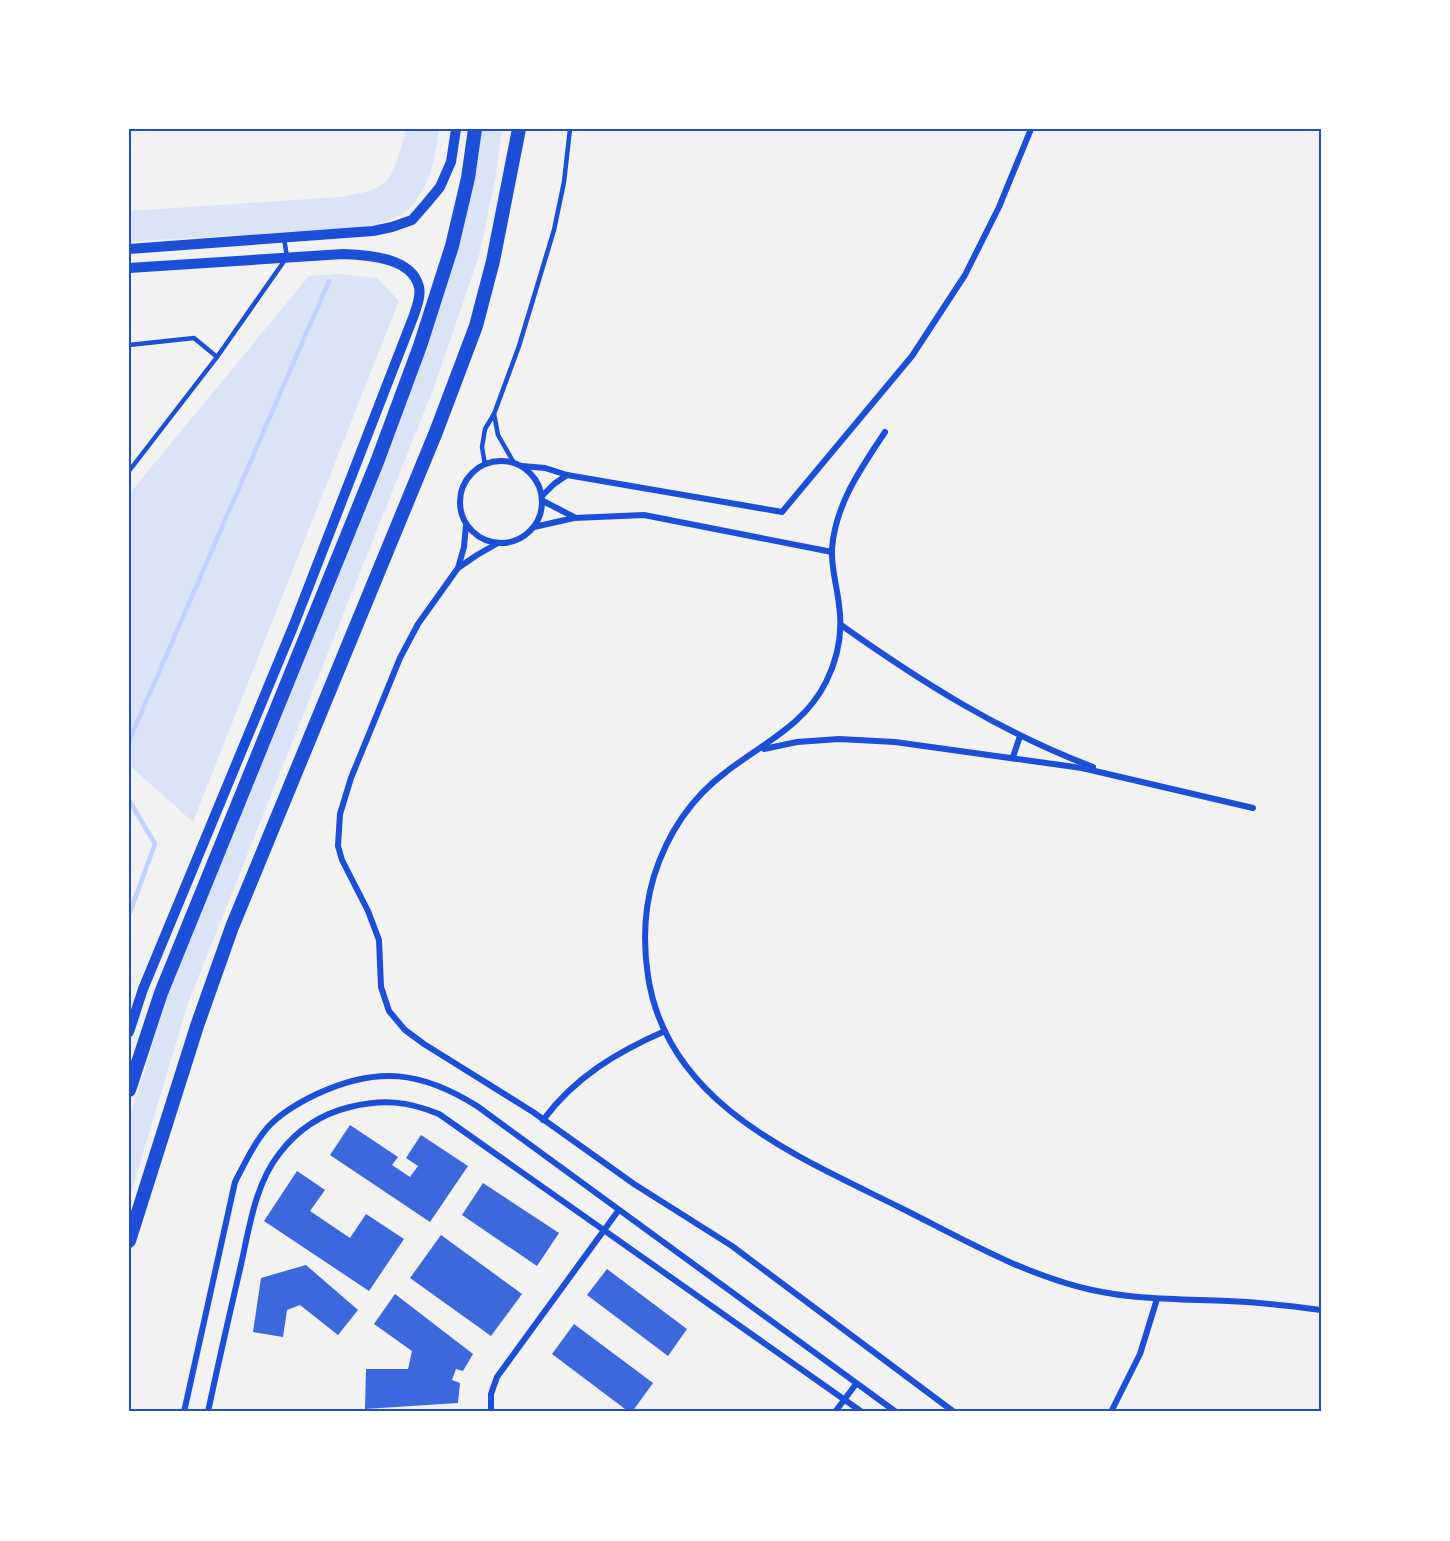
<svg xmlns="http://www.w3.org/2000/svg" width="1450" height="1541" viewBox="0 0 1450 1541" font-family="Lora,serif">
	<rect width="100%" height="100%" fill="#f2f2f2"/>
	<g fill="#dbe4f7">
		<path d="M406 129H439C435 159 430 191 405 212 380 233 296 231 262 234 218 236 173 239 129 242V211L339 197C354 194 373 193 385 182 396 172 402 144 406 129Z"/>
		<polygon points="480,129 502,129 496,176 479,256 434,387 188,1003 129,1200 129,1120 167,998 411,378"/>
		<polygon points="341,274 377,278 399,301 193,822 129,765 129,494 309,276"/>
	</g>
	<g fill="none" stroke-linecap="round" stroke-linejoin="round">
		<g stroke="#bfd3fe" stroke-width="4.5">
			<polyline points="129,741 329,281"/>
			<polyline points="129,800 155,844 129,915"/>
		</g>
	</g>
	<g fill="#3d67dc">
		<polygon points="350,1125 398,1157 392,1165 410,1177 418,1166 406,1158 421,1135 468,1166 430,1222 330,1155"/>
		<polygon points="297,1171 325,1190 310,1211 350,1238 366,1214 404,1239 369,1291 264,1221"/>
		<polygon points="483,1183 559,1233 537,1266 462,1215"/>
		<polygon points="441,1235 522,1294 491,1336 410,1278"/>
		<polygon points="306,1265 358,1310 338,1335 300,1305 287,1310 283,1337 253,1332 261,1278"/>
		<polygon points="607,1269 687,1329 668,1356 587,1295"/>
		<polygon points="395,1294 473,1354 463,1371 456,1369 452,1380 460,1383 458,1403 365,1409 366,1369 408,1369 412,1351 374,1324"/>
		<polygon points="574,1324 653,1383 632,1412 629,1412 552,1354"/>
	</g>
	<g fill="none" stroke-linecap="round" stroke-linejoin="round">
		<g stroke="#1d4ed8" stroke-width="4.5">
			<polyline points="129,345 194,338 217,357"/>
			<polyline points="494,414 498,435 514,463"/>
			<polyline points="485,465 482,447 485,429 494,414 519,346 554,230 564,182 570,129"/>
			<polyline points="129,471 217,357 287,257 284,238"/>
		</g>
		<g stroke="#1d4ed8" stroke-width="6">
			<path d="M885 432C861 468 835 505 832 549 831 568 837 586 839 605 843 632 838 658 826 682 804 726 763 743 726 772 691 798 667 835 654 876 644 909 643 943 648 976 667 1105 799 1157 901 1208 963 1239 1024 1275 1092 1290 1137 1300 1182 1299 1228 1301 1259 1302 1290 1306 1321 1310"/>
			<circle cx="501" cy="502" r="41"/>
			<polyline points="522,466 545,468 567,475 782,512 912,356 965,275 999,207 1031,129"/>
			<polyline points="542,496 554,484 567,475"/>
			<polyline points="543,501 574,517"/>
			<polyline points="534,527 574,518 644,515 832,552"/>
			<polyline points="498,543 477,555 458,568 418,624 400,658 351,778 340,814 338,846 342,860 368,911 379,940 381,987 389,1011 405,1030 424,1044 533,1112 634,1184 732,1246 954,1412"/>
			<polyline points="458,568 464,547 466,525"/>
			<path d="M841 625C920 681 1002 733 1093 767"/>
			<polyline points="764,749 797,742 839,739 895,742 1082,768 1253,808"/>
			<polyline points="1013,757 1020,736"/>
			<path d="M543 1120C575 1077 617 1052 665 1031"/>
			<path d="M184 1412 235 1182C245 1163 254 1143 268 1127 281 1113 300 1102 317 1094 377 1066 421 1071 477 1106L896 1412"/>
			<path d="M208 1412C218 1364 229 1317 240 1269 249 1231 254 1186 279 1154 297 1130 321 1114 350 1107 383 1099 407 1101 439 1114L862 1412"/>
			<polyline points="491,1412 491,1394 497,1377 618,1211"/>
			<polyline points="835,1412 856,1384"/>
			<polyline points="1111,1412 1140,1354 1157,1299"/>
		</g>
		<g stroke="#1d4ed8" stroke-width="10">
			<polyline points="129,249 373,231 392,227 412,220 426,204 440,187 451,162 456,129"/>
			<path d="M129 268 343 254C367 255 412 257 419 287 421 296 417 306 414 315L293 627 143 989 129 1032"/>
		</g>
		<g stroke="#1d4ed8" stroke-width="14">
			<polyline points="129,1090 161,993 377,462 420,346 452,246 468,178 475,129"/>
			<polyline points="129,1241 197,1026 232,927 436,432 476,326 493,261 519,129"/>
		</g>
	</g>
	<rect width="1450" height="1541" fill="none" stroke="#ffffff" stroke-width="261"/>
	<rect x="130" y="130" width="1190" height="1280" fill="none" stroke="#1d4ed8" stroke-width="2"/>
</svg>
